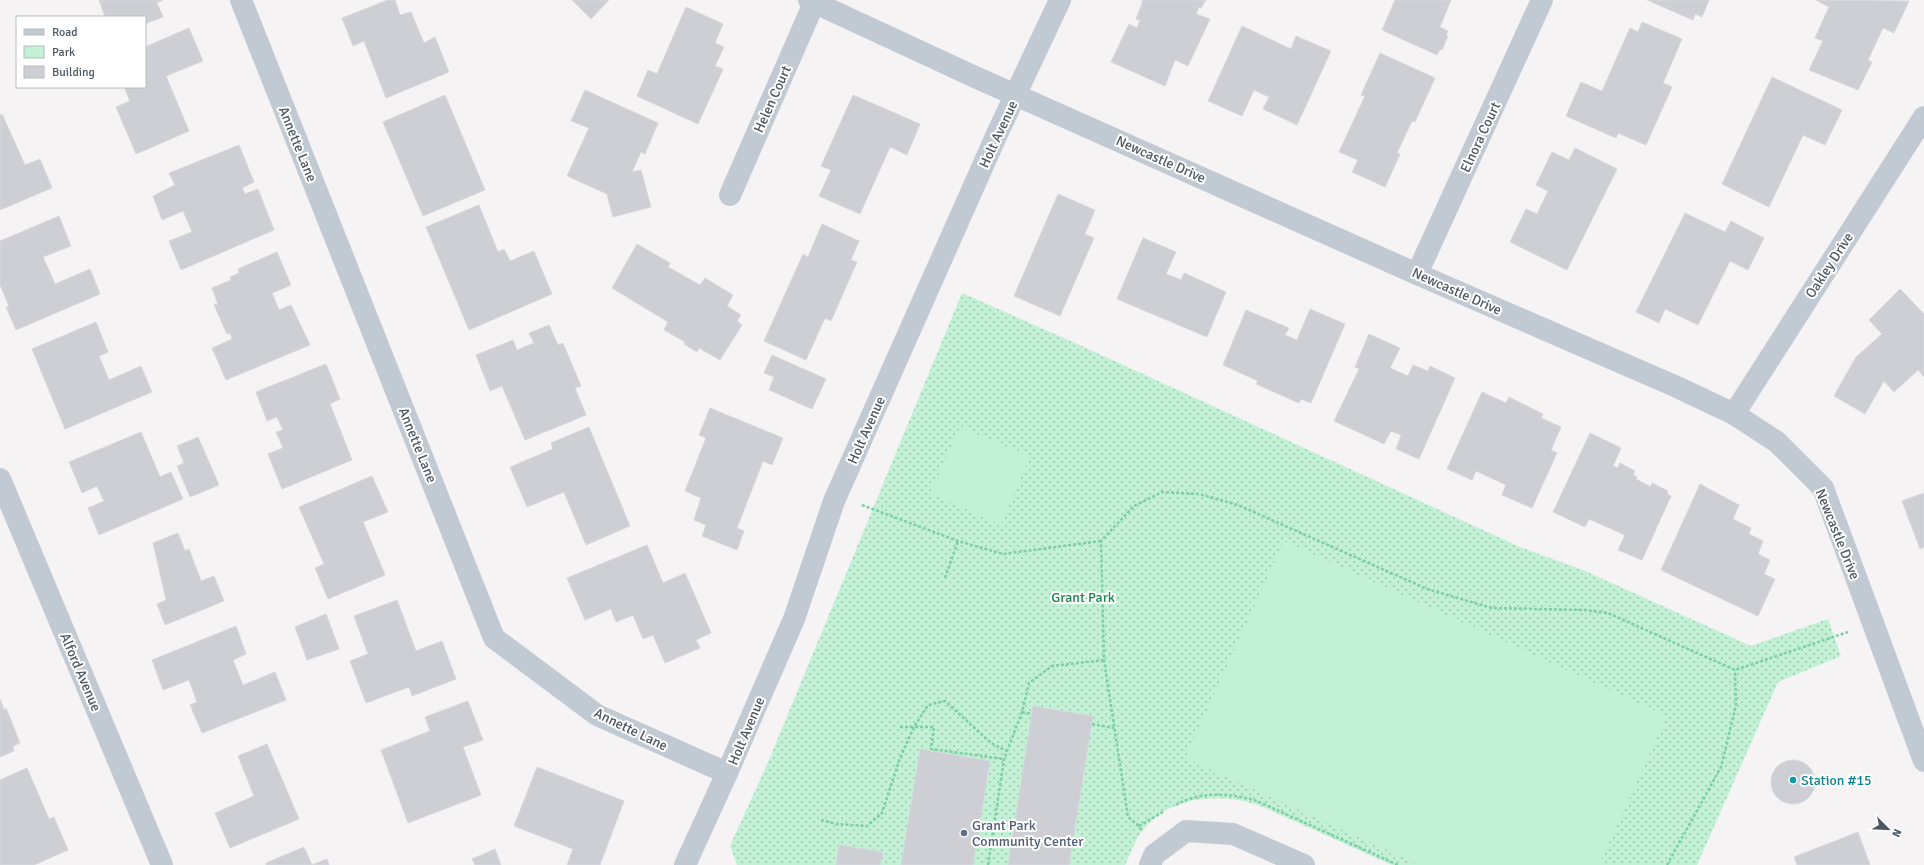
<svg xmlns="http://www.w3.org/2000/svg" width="1924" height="865" viewBox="0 0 1924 865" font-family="Signika,sans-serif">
	<defs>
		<pattern id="green-dots" width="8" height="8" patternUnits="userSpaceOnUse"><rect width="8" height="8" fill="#c3f1d5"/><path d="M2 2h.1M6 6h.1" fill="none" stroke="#a0c6b0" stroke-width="1.8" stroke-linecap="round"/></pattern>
	</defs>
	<rect width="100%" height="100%" fill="#f5f3f3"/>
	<path fill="url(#green-dots)" d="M962 293 1084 347 1520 547 1583 570 1751 646 1828 619 1841 656 1778 682 1697 865H1392L1263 807C1223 791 1166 795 1140 834 1134 843 1130 855 1125 865H737L730 846 769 760Z"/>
	<g fill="#c3f1d5">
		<polygon points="960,427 1030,457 1001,525 930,493"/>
		<polygon points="1284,541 1667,716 1599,865 1420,865 1185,758"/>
	</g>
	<g fill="#cdcfd5" stroke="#d7d9de">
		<polygon points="99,0 163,0 157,3 163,17 145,24 145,17 105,17"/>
		<polygon points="388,0 395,0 400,15 411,12 424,43 435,37 449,72 386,98 364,41 353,46 342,18"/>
		<polygon points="572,0 609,0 591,19"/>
		<polygon points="1141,0 1206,0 1201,8 1199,7 1196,14 1210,19 1188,66 1175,60 1165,86 1111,62 1129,24 1137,28 1140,20 1136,19 1143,1"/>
		<polygon points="1395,0 1451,0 1440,27 1448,31 1446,35 1448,36 1442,50 1440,49 1437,55 1382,30"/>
		<polygon points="1647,0 1709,0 1702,17 1695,14 1693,20"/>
		<polygon points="1816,0 1909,1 1894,33 1883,28 1868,60 1872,62 1858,90 1809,70 1823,41 1815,38 1829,7"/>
		<polygon points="686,7 723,24 715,43 724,47 715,66 723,69 698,124 637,96 648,70 657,74"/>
		<polygon points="1642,22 1682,39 1663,83 1672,87 1646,145 1618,133 1616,138 1566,116 1581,82 1602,91 1630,28 1638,32"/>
		<polygon points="1242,26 1291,49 1296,36 1331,51 1297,125 1263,109 1269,97 1254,90 1242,116 1208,101"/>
		<polygon points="189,28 203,61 166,76 189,131 136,154 116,107 130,101 124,87 145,87 145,47"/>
		<polygon points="1380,53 1435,78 1415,122 1412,121 1397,153 1400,154 1385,187 1352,172 1358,160 1339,152 1365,96 1361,95"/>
		<polygon points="1772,77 1842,110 1825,145 1803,135 1769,207 1722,184"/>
		<polygon points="585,90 658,123 645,154 641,152 632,172 641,170 651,207 613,217 607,194 567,176 589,128 571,121"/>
		<polygon points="445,95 485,190 423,216 383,122"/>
		<polygon points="853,95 920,124 907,155 890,147 860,214 819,196 831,170 821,166"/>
		<polygon points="2,114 25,165 40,159 52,188 0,210 0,115"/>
		<polygon points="239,145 254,182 242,188 245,194 258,189 274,230 181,270 169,241 192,232 183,211 162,220 153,196 175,185 169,173"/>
		<polygon points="1575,148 1617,169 1567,270 1510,242 1526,209 1537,214 1548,191 1536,185 1552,152 1569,160"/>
		<polygon points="1058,194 1095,210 1085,234 1094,238 1060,316 1014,296"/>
		<polygon points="479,205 498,252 504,249 510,261 534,251 552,294 469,330 426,227"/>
		<polygon points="1685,213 1725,232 1731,221 1764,238 1748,270 1730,261 1698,325 1665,309 1659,323 1636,312"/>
		<polygon points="59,216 71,246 43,257 55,284 90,269 100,294 16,330 6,307 9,306 0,285 0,241"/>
		<polygon points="822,224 859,241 851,260 857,262 831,321 825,318 806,360 764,341 803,254 808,257"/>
		<polygon points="1143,238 1176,252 1166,274 1181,280 1184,273 1226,292 1207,337 1117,299"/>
		<polygon points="637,244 670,263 668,267 700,285 705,278 733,295 727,306 741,315 737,321 742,325 720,360 699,348 697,352 684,344 685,342 664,330 668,322 612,288"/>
		<polygon points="277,252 291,285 272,293 279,310 291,305 310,345 226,380 212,348 232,339 230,333 227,334 214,305 218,304 212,288 231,280 230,277 239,273 238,269"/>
		<polygon points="1900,289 1924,314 1924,377 1918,370 1894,392 1884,381 1865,414 1834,396 1856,357 1882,334 1869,320"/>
		<polygon points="1310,309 1345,324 1311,403 1301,399 1299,403 1256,384 1258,381 1223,365 1246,310 1289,328 1285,335 1297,340"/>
		<polygon points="96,322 108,352 99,356 109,380 141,366 152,392 65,429 32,349"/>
		<polygon points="549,325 558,345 563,343 581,386 575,388 586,415 525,440 502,386 490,391 476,355 513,340 517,350 534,343 529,333"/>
		<polygon points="1369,334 1400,348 1390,368 1408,376 1413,365 1428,371 1430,366 1455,378 1419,459 1396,449 1401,435 1391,431 1384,444 1334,421 1359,369 1355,367"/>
		<polygon points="772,355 826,379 812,409 769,390 774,377 764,373"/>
		<polygon points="326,364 340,399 330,404 352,460 282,489 268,454 283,448 276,432 283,430 277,417 267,421 256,392"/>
		<polygon points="1482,392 1506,403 1509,397 1543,414 1541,418 1561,427 1551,450 1557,453 1532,508 1502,495 1506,485 1476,471 1472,480 1447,469"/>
		<polygon points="710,408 783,438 772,465 763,461 737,528 744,531 737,550 702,536 706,525 694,520 701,498 685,491 706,438 699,435"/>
		<polygon points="589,427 630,526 586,545 564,492 527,507 510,467 553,449 551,443"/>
		<polygon points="141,432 160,477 171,472 183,499 99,535 88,508 104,501 97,486 82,493 69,462"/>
		<polygon points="1590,433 1621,448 1613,466 1618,468 1620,463 1635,471 1633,475 1637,477 1636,479 1651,487 1652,483 1668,491 1667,494 1671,496 1642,560 1618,550 1625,535 1589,519 1585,527 1553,512"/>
		<polygon points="198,437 219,485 190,497 177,466 184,463 177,446"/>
		<polygon points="372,476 388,512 363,522 385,575 328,599 315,568 324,564 299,507"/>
		<polygon points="1700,484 1739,505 1733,519 1751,528 1749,534 1763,541 1758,554 1770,560 1764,574 1775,579 1758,616 1661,570"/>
		<polygon points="1924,493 1924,547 1920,549 1902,501"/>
		<polygon points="178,533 185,551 189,549 201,581 214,576 224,601 165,625 157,604 166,600 153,543"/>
		<polygon points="647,545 663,583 685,573 711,633 696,640 700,648 665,663 653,635 643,639 633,615 616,622 611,609 585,620 567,578"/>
		<polygon points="397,600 416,651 442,641 456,679 412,696 409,687 366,703 350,661 368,654 354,616"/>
		<polygon points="326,614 339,649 307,660 295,627"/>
		<polygon points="236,626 246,654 233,660 243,685 275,672 286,700 202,733 190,705 197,702 189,680 163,690 152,660"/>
		<polygon points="0,699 4,710 6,708 20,743 13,746 14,751 0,757"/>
		<polygon points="468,701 483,740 463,747 481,795 408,823 381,750 430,731 425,717"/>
		<polygon points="1033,706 1093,716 1069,865 1008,865"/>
		<polygon points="267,744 299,819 230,848 215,813 254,796 238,756"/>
		<polygon points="920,749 990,761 973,865 901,865"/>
		<circle cx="1793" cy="782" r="22"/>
		<polygon points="537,767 624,801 600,865 567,865 573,849 514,826"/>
		<polygon points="27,768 49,819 54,817 68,850 34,865 0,865 0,780"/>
		<polygon points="1858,832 1870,865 1797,865 1794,857"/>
		<polygon points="839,845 883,852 880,865 836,865"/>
		<polygon points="304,847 312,865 266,865 266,863"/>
		<polygon points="495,849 501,865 475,865 472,859"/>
		<polygon points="327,859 329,865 312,865"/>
	</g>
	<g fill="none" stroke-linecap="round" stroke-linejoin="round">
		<g stroke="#7ad0a6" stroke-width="2.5" stroke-dasharray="3 2" stroke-linecap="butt">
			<polyline points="862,505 958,541 1003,554 1101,541"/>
			<polyline points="945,578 958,541"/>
			<polyline points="1022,712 1032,714"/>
			<polyline points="1092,724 1114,728"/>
			<polyline points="900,727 934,727 931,749 1004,759"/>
			<path d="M1176 805C1199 791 1231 793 1257 801L1398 865"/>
			<polyline points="821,820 836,824 867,826 882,813 900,758 914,727 928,705 945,701 991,743 1006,751"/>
			<polyline points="1139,826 1163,812"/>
			<polyline points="1141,830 1139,826 1128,817 1104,660 1101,541 1134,506 1162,492 1199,494 1238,505 1427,589 1492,608 1585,610 1608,613 1735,670 1848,632"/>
			<polyline points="988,865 1004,759 1022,712 1029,683 1052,666 1104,660"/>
			<polyline points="1667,865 1721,767 1736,705 1735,670"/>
		</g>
		<g stroke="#c1cad2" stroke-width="22">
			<polyline points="241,0 494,638 597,715 727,773"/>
			<polyline points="809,0 975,77 1417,274 1677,387 1734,414 1777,442 1823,488 1924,761"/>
			<polyline points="730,195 814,3"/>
			<polyline points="1417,274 1542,0"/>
			<polyline points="1734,414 1924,117"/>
			<polyline points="0,479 162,865"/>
			<polyline points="685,865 727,773 794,619 834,501 997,134 1060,0"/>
			<polyline points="1150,865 1154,855 1186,831 1233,834 1304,865"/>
		</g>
	</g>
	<circle fill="#0f9aa8" stroke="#fff" stroke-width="1.5" cx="1793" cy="780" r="4"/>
	<circle fill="#5c6f8a" stroke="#fff" stroke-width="1.5" cx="964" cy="833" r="4"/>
	<g text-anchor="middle" stroke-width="4" stroke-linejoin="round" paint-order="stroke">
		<g font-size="14" fill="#4a5661" stroke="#fff">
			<text transform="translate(772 99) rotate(-66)" y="5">Helen Court</text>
			<text transform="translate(998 134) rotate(-65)" y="5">Holt Avenue</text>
			<text transform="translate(1480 137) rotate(-65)" y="5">Elnora Court</text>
			<text transform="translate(298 144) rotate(68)" y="5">Annette Lane</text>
			<text transform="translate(1161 159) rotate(24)" y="5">Newcastle Drive</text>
			<text transform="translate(1829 265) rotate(-57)" y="5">Oakley Drive</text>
			<text transform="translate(1457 291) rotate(24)" y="5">Newcastle Drive</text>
			<text transform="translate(866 430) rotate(-66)" y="5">Holt Avenue</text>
			<text transform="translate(418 445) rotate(68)" y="5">Annette Lane</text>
			<text transform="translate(1838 534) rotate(68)" y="5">Newcastle Drive</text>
			<text transform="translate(81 672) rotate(67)" y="5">Alford Avenue</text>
			<text transform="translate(631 729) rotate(26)" y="5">Annette Lane</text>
			<text transform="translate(746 731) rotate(-67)" y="5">Holt Avenue</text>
		</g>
		<g font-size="14" fill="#17864f" stroke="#fff">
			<text x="1083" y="602">Grant Park</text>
		</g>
		<g font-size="14" fill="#0d838f" stroke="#fff" text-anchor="start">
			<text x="1801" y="785">Station #15</text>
		</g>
		<g font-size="14" fill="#4e5e75" stroke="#fff" text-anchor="start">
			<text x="972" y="830">Grant Park<tspan x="972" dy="16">Community Center</tspan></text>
		</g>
	</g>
	<rect x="16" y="16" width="130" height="72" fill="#ffffff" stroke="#b7bbc0"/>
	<rect x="24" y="29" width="20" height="6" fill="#c1cad2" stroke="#b7bbc0"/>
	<text x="52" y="36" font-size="12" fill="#4a5661">Road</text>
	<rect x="24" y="46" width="20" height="12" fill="#c3f1d5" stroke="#b7bbc0"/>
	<text x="52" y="56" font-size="12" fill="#4a5661">Park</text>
	<rect x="24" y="66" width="20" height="12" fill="#cdcfd5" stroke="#b7bbc0"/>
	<text x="52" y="76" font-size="12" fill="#4a5661">Building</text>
	<g transform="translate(1888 829) rotate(114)" stroke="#ffffff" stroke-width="3" paint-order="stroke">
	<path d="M0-3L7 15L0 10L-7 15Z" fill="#4a5661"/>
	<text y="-6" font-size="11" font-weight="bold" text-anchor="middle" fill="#4a5661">N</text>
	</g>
</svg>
